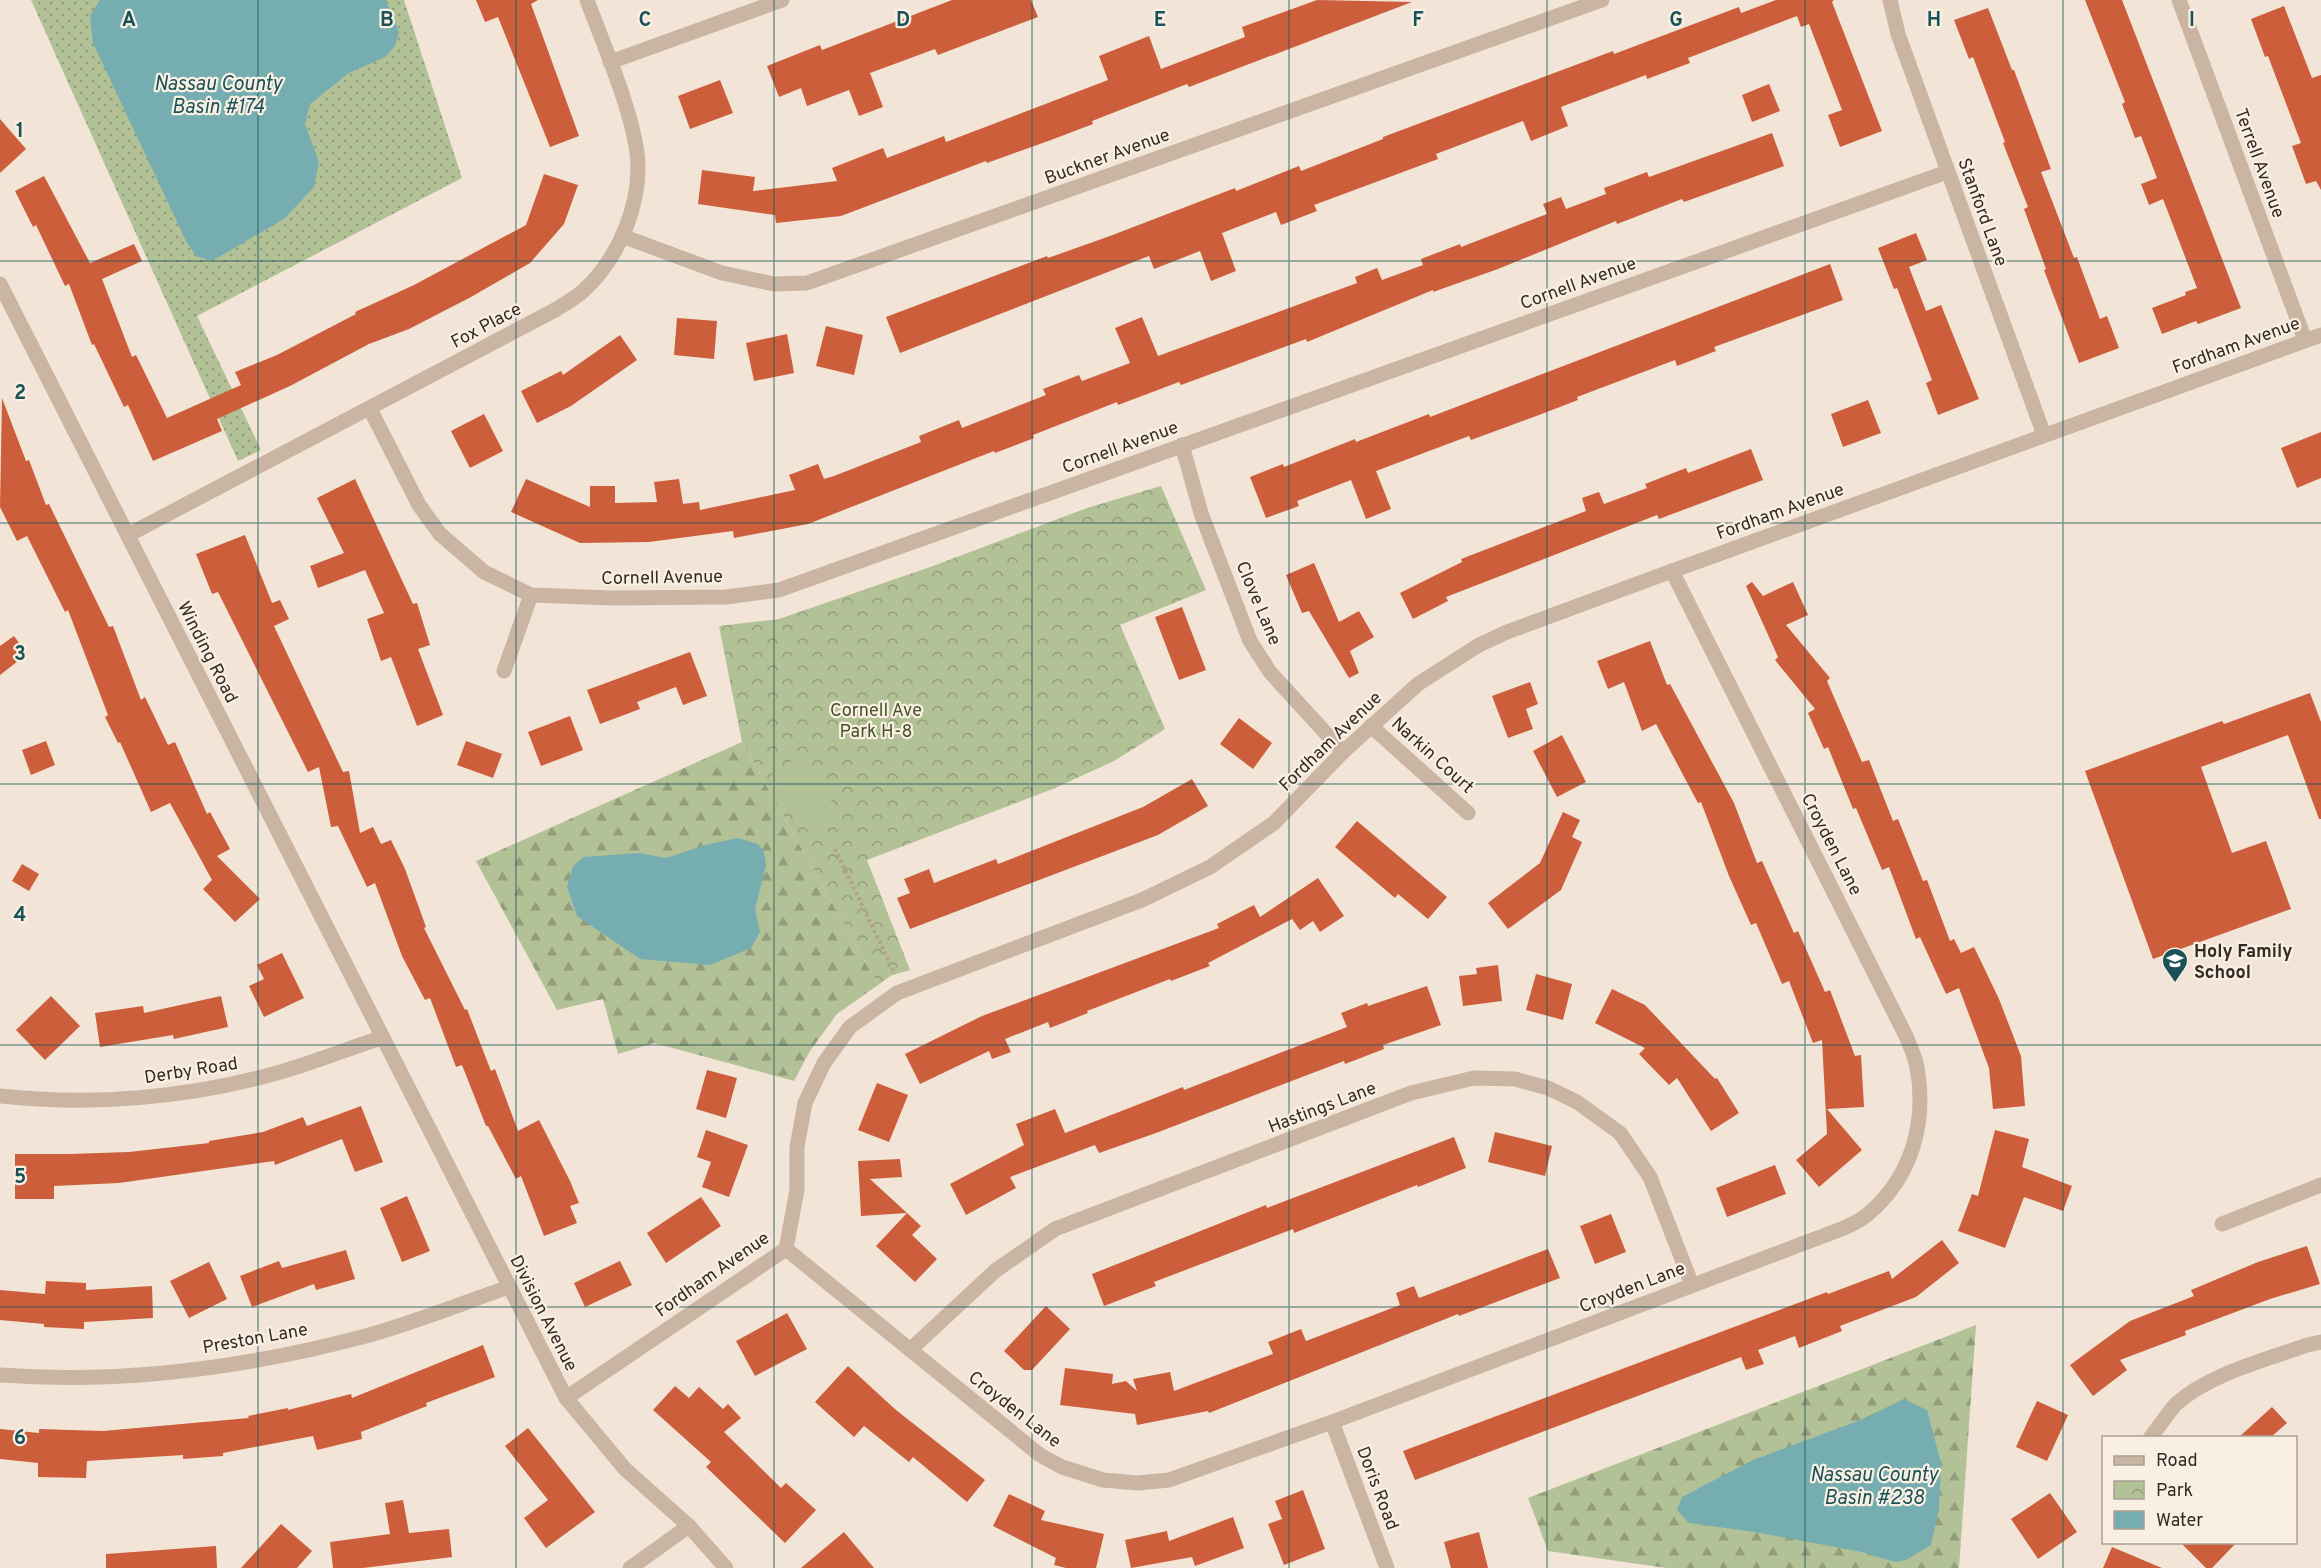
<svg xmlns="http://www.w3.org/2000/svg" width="2321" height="1568" viewBox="0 0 2321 1568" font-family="Overpass,sans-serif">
	<defs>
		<pattern id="grass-dots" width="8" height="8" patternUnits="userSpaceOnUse" patternTransform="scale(1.5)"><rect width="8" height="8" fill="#b3c197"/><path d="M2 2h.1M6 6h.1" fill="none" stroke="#929d7b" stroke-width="1.8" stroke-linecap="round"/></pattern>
		<pattern id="forest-firs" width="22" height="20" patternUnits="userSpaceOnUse" patternTransform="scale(1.5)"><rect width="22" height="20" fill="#b3c197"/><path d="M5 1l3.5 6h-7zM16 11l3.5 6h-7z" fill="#929d7b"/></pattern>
		<pattern id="park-crowns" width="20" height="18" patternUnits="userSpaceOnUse" patternTransform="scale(1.5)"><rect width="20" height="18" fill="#b3c197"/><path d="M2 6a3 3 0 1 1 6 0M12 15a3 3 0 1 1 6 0" fill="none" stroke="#929d7b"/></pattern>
	</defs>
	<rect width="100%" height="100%" fill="#f2e5d7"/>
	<polygon fill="url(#grass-dots)" points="31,0 404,0 462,178 197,316 261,450 238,461"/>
	<g fill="url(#forest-firs)">
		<polygon points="742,742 878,985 837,1014 810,1051 794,1081 654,1043 618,1054 603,999 557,1010 476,861"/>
		<polygon points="1976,1325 1959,1568 1666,1568 1548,1551 1528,1498"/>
	</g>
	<polygon fill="url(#park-crowns)" points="1161,486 1206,590 1120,625 1165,729 1114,761 1055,788 867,860 910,970 892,975 878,985 742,742 719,626 779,619 933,566 1087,508"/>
	<polygon fill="#b3c197" points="804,754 837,811 805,829 772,773"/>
	<g fill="#75adb0">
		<polygon points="100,0 386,0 399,32 395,46 385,57 349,73 310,104 305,124 319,162 314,187 284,219 212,261 196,256 186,241 93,43 90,16"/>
		<polygon points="738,838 758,844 764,852 766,865 755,909 760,932 751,948 710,965 640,959 577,916 567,887 573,866 584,857 639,853 666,858 709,844"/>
		<polygon points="1904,1399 1927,1410 1941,1463 1939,1509 1931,1545 1906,1560 1895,1562 1862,1552 1755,1532 1689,1523 1677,1510 1682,1497 1753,1460 1858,1421"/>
	</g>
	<g fill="#cc5e3b">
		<polygon points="476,0 538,0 531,4 579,136 550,147 498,17 485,22"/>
		<polygon points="952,0 1031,0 1038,17 938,55 935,49 870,73 883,107 859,116 849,90 807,106 801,88 779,97 767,66 820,45 822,50"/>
		<polygon points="1317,0 1412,2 1189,87 1187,84 1092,121 1093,124 1051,140 987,163 986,161 841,216 776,223 775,215 698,204 702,170 755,177 753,191 837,181 832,168 883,148 887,158 944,136 946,142 1108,80 1099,56 1149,36 1161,69 1245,37 1242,27"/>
		<polygon points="1776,0 1834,0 1832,2 1882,131 1840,147 1828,115 1842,110 1809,24 1801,27 1797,16 1688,58 1690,63 1647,79 1646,75 1561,107 1568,126 1531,141 1523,121 1436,154 1438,159 1314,205 1317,211 1281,225 1276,212 1222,233 1236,271 1211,281 1200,251 1154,269 1149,256 900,353 886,317 1047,256 1048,258 1110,236 1235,188 1236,191 1299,166 1301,171 1383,139 1383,137 1613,51 1614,54 1739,7 1741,13"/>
		<polygon points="2085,0 2122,0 2241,308 2198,324 2196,321 2162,334 2152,308 2186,295 2185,292 2197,288 2163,199 2149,205 2141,184 2157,178 2141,136 2135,138 2122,104 2125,102"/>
		<polygon points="2284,6 2312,78 2321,75 2321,190 2316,181 2306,184 2292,146 2301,143 2268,56 2265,57 2251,19"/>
		<polygon points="1988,8 2012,70 2014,70 2051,169 2041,172 2074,258 2077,257 2100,319 2107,316 2119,348 2079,363 2044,270 2046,269 2024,209 2028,207 2003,143 2005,142 1973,57 1969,59 1954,20"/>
		<polygon points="720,80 733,113 690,129 678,96"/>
		<polygon points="1769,84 1780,111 1752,122 1742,95"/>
		<polygon points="0,119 26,149 0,173"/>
		<polygon points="1772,133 1784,166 1684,202 1682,199 1617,224 1616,221 1498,269 1433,292 1433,290 1307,342 1306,339 1181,385 1179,382 1118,405 1117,402 1033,435 1034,438 995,453 994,451 808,524 734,538 733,531 649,542 580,543 511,512 526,479 590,507 590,486 615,486 615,503 657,502 654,482 679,479 683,504 699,502 700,510 795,490 789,475 818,464 824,479 834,476 921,442 919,436 959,420 962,428 1046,395 1043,389 1079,375 1082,381 1130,363 1115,328 1142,317 1158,356 1357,283 1355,277 1377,268 1382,280 1423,265 1421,259 1460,244 1461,247 1547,214 1543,204 1561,197 1566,209 1606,194 1604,188 1647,172 1649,177"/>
		<polygon points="544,174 578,185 564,224 530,263 471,297 409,329 369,344 290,386 217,419 222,431 153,461 128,405 124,407 94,344 92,345 69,284 65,286 36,225 33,227 15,191 44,176 90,263 134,244 142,261 102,279 132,357 136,355 167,418 241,385 235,372 277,355 356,314 355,312 414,285 526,225"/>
		<polygon points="1916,233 1927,260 1909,267 1926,311 1941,305 1979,399 1938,415 1926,383 1932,380 1897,288 1894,289 1878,248"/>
		<polygon points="1830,264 1843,300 1714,347 1716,351 1677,366 1675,360 1577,397 1578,400 1539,415 1471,440 1469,436 1376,471 1391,509 1366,519 1351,480 1297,501 1299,506 1266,518 1250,477 1283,464 1284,467 1355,439 1356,442 1429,414 1430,417"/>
		<polygon points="677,318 717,321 714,359 674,355"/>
		<polygon points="826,326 863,335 854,375 816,366"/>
		<polygon points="787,334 794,373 754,381 746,343"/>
		<polygon points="620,335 637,360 571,406 537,423 521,391 561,371 563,375"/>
		<polygon points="2,398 26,461 29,460 46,505 49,504 109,627 113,626 141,700 145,697 168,745 175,742 207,814 210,812 230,849 217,856 260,899 235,922 203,889 212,880 170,803 151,812 120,742 118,743 105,717 108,715 68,610 65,612 27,536 17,541 0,507"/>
		<polygon points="1868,400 1881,433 1843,447 1831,414"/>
		<polygon points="484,414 503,451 470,468 451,431"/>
		<polygon points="2321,432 2321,478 2297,488 2281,448"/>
		<polygon points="1751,449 1763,480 1659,519 1657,515 1446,597 1448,601 1413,619 1400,593 1462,562 1461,559 1586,511 1582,498 1599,492 1604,504 1647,488 1645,484 1686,468 1688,473"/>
		<polygon points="355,479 413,604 417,603 430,645 418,649 443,715 417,726 391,657 381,661 367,619 384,613 365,570 318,588 310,566 344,553 317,498"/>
		<polygon points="245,535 272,603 280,600 289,619 274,626 343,772 349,771 360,833 373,827 381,844 391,840 405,869 426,927 424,928 465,1010 467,1009 491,1071 495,1069 518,1131 539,1120 570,1181 579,1203 570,1206 577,1223 544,1236 521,1176 516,1179 488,1126 486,1126 462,1065 456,1067 430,998 425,1000 402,956 375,883 367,887 338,826 331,827 319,767 308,772 218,592 212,594 196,554"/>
		<polygon points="1314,563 1339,622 1359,611 1374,637 1350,651 1359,673 1349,678 1309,611 1302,613 1286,575"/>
		<polygon points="1752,582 1763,596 1793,582 1808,615 1786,625 1830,678 1827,681 1862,762 1869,760 1893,821 1898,819 1923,881 1927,880 1950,941 1954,939 1961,953 1974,947 1999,999 2021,1056 2025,1106 1993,1109 1989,1068 1959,988 1946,994 1920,937 1916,939 1889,867 1882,870 1856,808 1853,809 1828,747 1824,749 1808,713 1815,709 1775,660 1778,657 1746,586"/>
		<polygon points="1182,607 1206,670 1179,680 1155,617"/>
		<polygon points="14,636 27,654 0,675 0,646"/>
		<polygon points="1650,641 1667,685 1670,684 1734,803 1757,863 1762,861 1794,933 1798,931 1825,992 1830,990 1855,1056 1861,1055 1864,1107 1827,1109 1862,1150 1819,1187 1796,1160 1827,1134 1822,1040 1813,1043 1789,981 1782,984 1756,923 1751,925 1729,876 1701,802 1698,803 1656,724 1642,731 1624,682 1608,689 1597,661"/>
		<polygon points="690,652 707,696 683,705 676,687 637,702 640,709 600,724 587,690"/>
		<polygon points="1530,682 1538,704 1526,709 1533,729 1508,738 1492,696"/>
		<polygon points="2310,693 2321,722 2321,819 2319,819 2288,735 2201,767 2232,853 2266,841 2291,909 2153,959 2085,771 2222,721 2224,724"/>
		<polygon points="570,716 583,750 541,766 528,732"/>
		<polygon points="1239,718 1272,743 1253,769 1220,744"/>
		<polygon points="1562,735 1586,782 1557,797 1533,751"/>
		<polygon points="46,741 55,765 31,775 22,750"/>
		<polygon points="466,741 502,754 493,778 457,765"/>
		<polygon points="1192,779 1208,806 1158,835 910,929 897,898 910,893 904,879 929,869 934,883 996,859 998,864 1143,807"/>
		<polygon points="1563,812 1580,820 1572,837 1582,842 1561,890 1508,929 1488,903 1540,863"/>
		<polygon points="1357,821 1447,897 1428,919 1398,894 1395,898 1335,847"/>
		<polygon points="22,864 39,874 29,891 12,881"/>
		<polygon points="1318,878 1344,916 1320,932 1313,921 1300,930 1292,919 1208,963 1210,966 1171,981 1170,979 1087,1011 1088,1013 1050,1028 1048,1022 1005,1039 1011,1052 992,1059 989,1051 920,1084 905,1054 982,1016 1219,928 1217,924 1254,905 1260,917"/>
		<polygon points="282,953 304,998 264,1017 249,986 264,979 257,965"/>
		<polygon points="1498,965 1502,1001 1463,1006 1459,976 1477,974 1476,968"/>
		<polygon points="1536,974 1572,984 1563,1020 1526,1010"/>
		<polygon points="1427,986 1441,1025 1383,1045 1384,1049 1345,1064 1344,1061 1156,1133 1099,1153 1095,1145 1010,1177 1016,1188 966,1215 950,1184 1024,1145 1016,1124 1055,1109 1065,1133 1183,1087 1184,1090 1347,1027 1341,1013 1367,1003 1368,1006"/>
		<polygon points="1612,989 1645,1005 1715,1079 1717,1078 1739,1113 1711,1131 1677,1078 1669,1085 1639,1054 1645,1048 1595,1023"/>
		<polygon points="51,996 80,1026 45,1060 16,1030"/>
		<polygon points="221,996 228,1027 174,1039 173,1035 100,1047 95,1013 143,1006 144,1013"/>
		<polygon points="707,1070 737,1078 726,1118 696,1109"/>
		<polygon points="877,1083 908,1095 889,1142 858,1130"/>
		<polygon points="361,1106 383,1162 355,1172 342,1139 275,1165 274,1161 119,1183 54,1186 54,1199 15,1199 15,1154 70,1154 129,1152 209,1143 209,1141 263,1132 303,1117 307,1126"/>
		<polygon points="706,1130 748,1145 729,1197 702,1187 711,1162 697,1157"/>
		<polygon points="1995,1130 2029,1139 2022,1167 2072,1186 2063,1211 2024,1197 2005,1248 1958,1231 1972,1194 1978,1196"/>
		<polygon points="1495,1132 1552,1146 1545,1176 1488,1162"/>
		<polygon points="1454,1137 1466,1168 1418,1187 1417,1185 1294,1233 1293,1229 1154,1282 1156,1286 1104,1306 1092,1274 1266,1205 1267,1208"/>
		<polygon points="900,1159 902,1177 870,1179 907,1213 861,1216 858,1161"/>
		<polygon points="1775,1165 1786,1194 1727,1217 1716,1188"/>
		<polygon points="407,1196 430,1251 402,1262 380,1208"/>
		<polygon points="701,1197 721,1226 666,1263 647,1233"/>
		<polygon points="907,1213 921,1226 912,1235 937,1259 915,1282 876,1246"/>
		<polygon points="1611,1214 1626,1252 1595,1264 1580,1226"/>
		<polygon points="1942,1240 1959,1263 1916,1297 1840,1326 1842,1331 1799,1348 1795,1336 1758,1350 1764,1364 1746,1370 1741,1357 1415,1480 1403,1451 1827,1292 1828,1294 1889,1271 1892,1279"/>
		<polygon points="2307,1246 2320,1284 2270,1299 2185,1331 2186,1335 2120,1360 2127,1370 2093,1396 2070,1365 2130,1321 2194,1296 2191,1290 2258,1262"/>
		<polygon points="1548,1249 1560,1278 1459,1316 1458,1314 1209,1413 1208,1411 1137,1425 1135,1414 1060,1405 1065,1368 1113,1374 1112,1384 1126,1381 1137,1391 1133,1379 1170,1372 1174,1391 1273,1354 1268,1342 1301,1329 1306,1341 1400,1305 1396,1293 1414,1286 1419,1298"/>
		<polygon points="346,1250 355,1279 316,1290 314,1284 252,1307 240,1276 279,1261 282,1268"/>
		<polygon points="620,1261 632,1285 585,1307 574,1283"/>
		<polygon points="209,1262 227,1299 189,1318 170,1281"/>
		<polygon points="46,1281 86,1283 86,1290 152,1286 153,1318 84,1322 84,1329 44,1327 44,1324 0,1320 0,1290 45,1294"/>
		<polygon points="1046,1306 1070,1329 1032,1370 1024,1370 1004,1351"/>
		<polygon points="787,1313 807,1349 755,1376 736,1341"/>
		<polygon points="483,1345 495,1377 426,1403 427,1406 361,1432 362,1439 317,1450 313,1436 223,1453 223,1456 183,1459 183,1455 87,1461 86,1478 38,1477 38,1463 0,1459 0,1429 39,1433 39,1429 103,1431 249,1418 248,1416 288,1408 288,1410 351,1394 352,1398"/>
		<polygon points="848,1366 896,1410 985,1480 967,1502 913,1457 909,1462 864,1426 854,1437 815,1402"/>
		<polygon points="675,1386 689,1398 699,1387 723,1409 728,1404 741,1418 724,1432 781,1488 786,1483 816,1510 785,1543 706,1467 711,1462 653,1410"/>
		<polygon points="2037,1401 2068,1415 2047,1461 2016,1447"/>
		<polygon points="2272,1407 2287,1423 2271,1437 2239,1437"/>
		<polygon points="528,1428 595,1512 546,1548 524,1518 548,1500 505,1446"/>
		<polygon points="1303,1490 1325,1549 1284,1565 1268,1524 1282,1519 1275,1501"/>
		<polygon points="2050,1493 2077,1532 2038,1559 2011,1519"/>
		<polygon points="1009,1494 1045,1511 1041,1520 1104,1534 1096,1568 1066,1568 1054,1565 1056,1558 993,1526"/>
		<polygon points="403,1500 409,1533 449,1529 452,1557 363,1568 333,1568 330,1542 390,1534 385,1503"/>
		<polygon points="1233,1517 1244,1548 1195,1566 1192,1557 1131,1568 1125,1540 1167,1531 1169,1541"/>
		<polygon points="281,1524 312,1551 297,1568 241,1568"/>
		<polygon points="844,1532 874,1568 801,1568"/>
		<polygon points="1479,1532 1488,1568 1451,1568 1444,1542"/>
		<polygon points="2180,1542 2237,1542 2212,1568 2206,1568"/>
		<polygon points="216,1546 217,1568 106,1568 106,1554"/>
		<polygon points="2112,1547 2162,1568 2103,1568"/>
	</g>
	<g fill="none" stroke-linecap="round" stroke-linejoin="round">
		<polyline stroke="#b69f8d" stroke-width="4" stroke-dasharray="3 3" stroke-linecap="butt" points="835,849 895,974"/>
		<g stroke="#cab5a3" stroke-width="15">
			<polyline points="1890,0 1898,34 2044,435"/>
			<polyline points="2179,0 2305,340"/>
			<polyline points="610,62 782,0"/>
			<polyline points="622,236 722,273 774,284 807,283 1602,0"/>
			<polyline points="0,284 566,1398 625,1469 689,1526 726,1568"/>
			<polyline points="370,409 419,505 440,534 484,572 531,595 612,598 726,597 779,590 1947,172"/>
			<polyline points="1182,445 1201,513 1250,641 1270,672 1343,752"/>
			<path d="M128 535 555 310C564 304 574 299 582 292 619 259 643 202 637 152 630 105 604 46 587 0"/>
			<polyline points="504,671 531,595"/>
			<polyline points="1371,726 1468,813"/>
			<path d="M0 1096C92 1106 188 1098 277 1073 312 1063 347 1049 381 1038"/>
			<polyline points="2222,1224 2321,1185"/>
			<path d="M786 1249 1040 1455 1062 1467 1103 1480 1138 1483 1169 1480 1332 1422 1844 1228C1852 1224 1862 1220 1868 1214 1912 1177 1927 1122 1917 1067 1915 1056 1910 1046 1906 1036L1672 571"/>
			<polyline points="910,1350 995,1271 1055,1229 1411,1093 1474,1078 1515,1079 1548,1088 1577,1102 1620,1133 1650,1177 1692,1285"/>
			<path d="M0 1375C121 1384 244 1368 362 1337 411 1324 460 1304 509 1287"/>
			<polyline points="566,1398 786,1249 797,1190 797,1147 805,1103 824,1063 850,1027 897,993 1142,900 1210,867 1274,823 1343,752 1418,684 1479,645 1507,632 1672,571 2321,335"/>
			<polyline points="1332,1422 1387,1568"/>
			<path d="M2150 1438C2159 1427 2167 1414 2176 1404 2209 1374 2266 1360 2307 1345L2321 1342"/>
			<polyline points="630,1568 689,1526"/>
		</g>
	</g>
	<path fill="none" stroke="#195358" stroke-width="1.5" stroke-opacity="0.55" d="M258 0V1568M516 0V1568M774 0V1568M1032 0V1568M1289 0V1568M1547 0V1568M1805 0V1568M2063 0V1568M0 261H2321M0 523H2321M0 784H2321M0 1045H2321M0 1307H2321"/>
	<defs>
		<symbol id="school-pin" viewBox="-11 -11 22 30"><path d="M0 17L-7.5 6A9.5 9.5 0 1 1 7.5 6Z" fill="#195358" stroke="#faefe3"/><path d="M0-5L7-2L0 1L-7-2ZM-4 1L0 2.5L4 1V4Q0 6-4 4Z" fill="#fff"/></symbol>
	</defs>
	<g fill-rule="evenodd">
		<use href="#school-pin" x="2160" y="946" width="30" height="40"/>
	</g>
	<g text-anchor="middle" stroke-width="4.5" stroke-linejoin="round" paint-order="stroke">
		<g font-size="18" fill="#352a25" stroke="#faefe3">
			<text transform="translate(1107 156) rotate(-20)" y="6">Buckner Avenue</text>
			<text transform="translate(2260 163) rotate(70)" y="6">Terrell Avenue</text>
			<text transform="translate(1983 212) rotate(70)" y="6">Stanford Lane</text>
			<text transform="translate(1578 283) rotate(-20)" y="6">Cornell Avenue</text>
			<text transform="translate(486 325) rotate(-28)" y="6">Fox Place</text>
			<text transform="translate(2236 345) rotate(-20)" y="6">Fordham Avenue</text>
			<text transform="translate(1120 447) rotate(-20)" y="6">Cornell Avenue</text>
			<text transform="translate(1780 511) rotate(-20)" y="6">Fordham Avenue</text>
			<text transform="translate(662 577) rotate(-1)" y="6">Cornell Avenue</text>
			<text transform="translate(1259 603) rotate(67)" y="6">Clove Lane</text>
			<text transform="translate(208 652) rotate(63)" y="6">Winding Road</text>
			<text transform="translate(1330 741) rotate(-44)" y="6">Fordham Avenue</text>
			<text transform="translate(1433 755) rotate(42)" y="6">Narkin Court</text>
			<text transform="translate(1832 844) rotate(63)" y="6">Croyden Lane</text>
			<text transform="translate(191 1070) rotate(-9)" y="6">Derby Road</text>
			<text transform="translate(1322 1107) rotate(-21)" y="6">Hastings Lane</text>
			<text transform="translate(712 1274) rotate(-35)" y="6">Fordham Avenue</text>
			<text transform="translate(1632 1287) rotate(-21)" y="6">Croyden Lane</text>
			<text transform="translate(544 1313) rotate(63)" y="6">Division Avenue</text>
			<text transform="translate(255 1338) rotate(-10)" y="6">Preston Lane</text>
			<text transform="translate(1015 1409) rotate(38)" y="6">Croyden Lane</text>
			<text transform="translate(1378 1488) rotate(69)" y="6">Doris Road</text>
		</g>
		<g font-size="18" fill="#445428" stroke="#faefe3">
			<text x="876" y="716">Cornell Ave<tspan x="876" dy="21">Park H-8</tspan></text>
		</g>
		<g font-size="18" font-weight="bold" fill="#352a25" stroke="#faefe3" text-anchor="start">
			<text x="2194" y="957">Holy Family<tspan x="2194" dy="21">School</tspan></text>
		</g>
		<g font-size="20" font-style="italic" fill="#195358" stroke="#faefe3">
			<text x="218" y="90">Nassau County<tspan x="218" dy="23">Basin #174</tspan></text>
			<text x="1874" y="1481">Nassau County<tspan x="1874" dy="23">Basin #238</tspan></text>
		</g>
	</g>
	<g font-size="20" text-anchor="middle" font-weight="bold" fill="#195358" stroke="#faefe3" stroke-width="4.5" stroke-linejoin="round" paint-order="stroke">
		<text x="129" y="26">A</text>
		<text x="387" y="26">B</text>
		<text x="645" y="26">C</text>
		<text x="903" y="26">D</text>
		<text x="1160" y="26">E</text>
		<text x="1418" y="26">F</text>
		<text x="1676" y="26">G</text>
		<text x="1934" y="26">H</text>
		<text x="2192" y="26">I</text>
		<text x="20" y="137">1</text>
		<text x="20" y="399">2</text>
		<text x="20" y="660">3</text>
		<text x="20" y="921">4</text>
		<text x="20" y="1183">5</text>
		<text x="20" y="1444">6</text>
	</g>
	<rect x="2102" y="1436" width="195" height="108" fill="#faefe3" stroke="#aba097" stroke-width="1.5"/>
	<rect x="2114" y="1456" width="30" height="9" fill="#cab5a3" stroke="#aba097" stroke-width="1.5"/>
	<text x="2156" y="1466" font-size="18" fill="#352a25">Road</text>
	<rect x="2114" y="1481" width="30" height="18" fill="url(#park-crowns)" stroke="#aba097" stroke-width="1.5"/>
	<text x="2156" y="1496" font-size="18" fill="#352a25">Park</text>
	<rect x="2114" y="1511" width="30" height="18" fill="#75adb0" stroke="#aba097" stroke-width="1.5"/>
	<text x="2156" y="1526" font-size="18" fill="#352a25">Water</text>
</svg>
